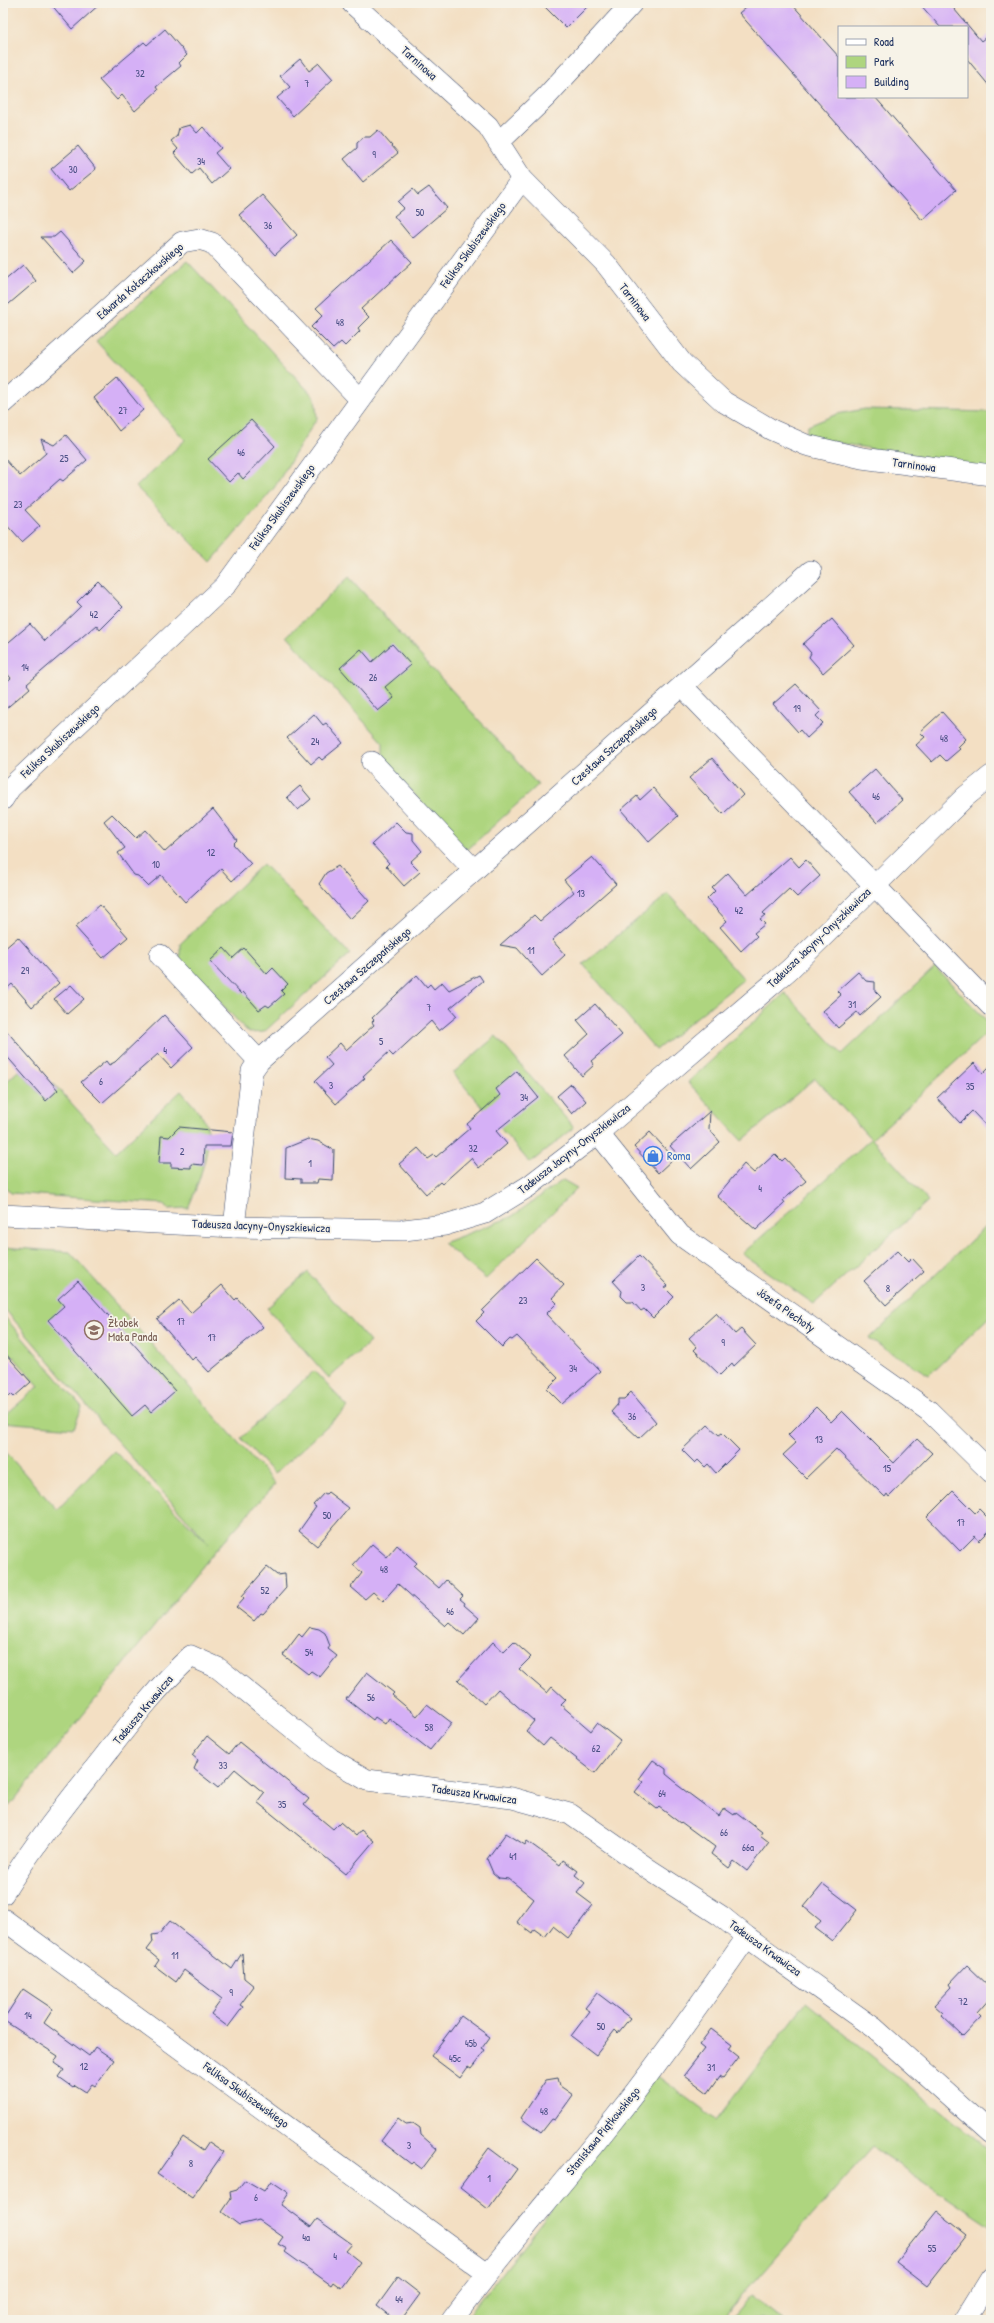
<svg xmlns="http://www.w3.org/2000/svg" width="994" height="2323" viewBox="0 0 994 2323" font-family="'Patrick Hand',sans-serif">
	<rect width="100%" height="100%" fill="#f7f3e8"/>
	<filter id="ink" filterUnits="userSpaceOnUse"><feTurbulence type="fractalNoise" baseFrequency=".025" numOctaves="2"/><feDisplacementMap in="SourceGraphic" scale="8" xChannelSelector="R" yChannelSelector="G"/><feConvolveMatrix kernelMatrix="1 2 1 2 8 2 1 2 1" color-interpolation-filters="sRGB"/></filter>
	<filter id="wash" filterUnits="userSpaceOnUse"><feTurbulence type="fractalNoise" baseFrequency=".012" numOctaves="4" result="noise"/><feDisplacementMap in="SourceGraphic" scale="16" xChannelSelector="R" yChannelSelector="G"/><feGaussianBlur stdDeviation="0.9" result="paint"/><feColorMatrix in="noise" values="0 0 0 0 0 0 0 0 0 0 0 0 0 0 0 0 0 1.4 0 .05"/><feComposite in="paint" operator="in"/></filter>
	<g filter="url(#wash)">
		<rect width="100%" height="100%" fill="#f3dfc3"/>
		<g fill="#aed57f" stroke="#64826e">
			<polygon points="187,261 315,398 317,418 274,488 211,562 136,487 185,440 96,341"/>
			<polygon points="865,409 991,412 991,470 805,437 808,426 837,414"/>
			<polygon points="349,577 538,785 466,851 383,760 383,743 287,636"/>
			<polygon points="263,864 350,954 264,1032 249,1033 180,960 180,944"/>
			<polygon points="668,894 744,979 656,1050 583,964"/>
			<polygon points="935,967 991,1025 991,1029 872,1139 928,1201 814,1304 742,1254 871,1139 815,1078 742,1141 688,1082 785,993 842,1054"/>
			<polygon points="496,1036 574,1128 530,1163 453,1073"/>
			<path d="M19 1070 40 1094 53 1083 116 1152 181 1091C189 1101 201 1112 206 1124 214 1142 196 1191 188 1208L168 1209 164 1204 11 1193 3 1184V1085Z"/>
			<polygon points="563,1180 577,1188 486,1279 443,1243 511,1217"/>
			<polygon points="991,1221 991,1315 929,1375 869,1339"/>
			<polygon points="3,1247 70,1252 275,1484 215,1551 3,1814 3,1449 57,1510 114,1451 209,1544 110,1433 3,1307"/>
			<polygon points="308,1272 370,1342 329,1378 267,1308"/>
			<polygon points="3,1315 82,1407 74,1428 3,1422 3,1417 39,1386 3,1345"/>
			<polygon points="314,1371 348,1407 274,1474 241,1438"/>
			<polygon points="806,2003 991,2152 991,2227 872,2147 721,2320 465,2320 656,2075 716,2120"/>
			<polygon points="751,2295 784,2320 729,2320"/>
		</g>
		<g id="blocks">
			<g fill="#d5b0f6">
				<polygon points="50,3 101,3 72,29"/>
				<polygon points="541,3 591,3 566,28"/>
				<polygon points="751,3 791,3 839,57 839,97 875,97 956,190 922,220 739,13"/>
				<polygon points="919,3 949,3 981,41 991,33 991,88 967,59 967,27 940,27"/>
				<polygon points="165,29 187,55 179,63 181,66 156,87 158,90 135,111 122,95 117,100 99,80 144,42 147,45"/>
				<polygon points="300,59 309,71 319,63 333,79 293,116 277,98 290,87 280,76"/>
				<polygon points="190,125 197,133 203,127 221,148 215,153 229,169 212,184 199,168 192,174 174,153 178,149 171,141 177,136 179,128"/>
				<polygon points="378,130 398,153 363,182 344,159 357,148 357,143 364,137 370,137"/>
				<polygon points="78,146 96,169 69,191 51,169"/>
				<polygon points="429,187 447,208 412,238 394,216 404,208 398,202 413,189 418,195"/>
				<polygon points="262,195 297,235 275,255 239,215"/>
				<polygon points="60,232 86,261 73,273 41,237 54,237"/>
				<polygon points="391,240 412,262 361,309 369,317 358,328 360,331 345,346 341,342 333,349 311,327 323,315 316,308"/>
				<polygon points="23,265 36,281 3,309 3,282"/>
				<polygon points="117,378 143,410 119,431 94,398"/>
				<polygon points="251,420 275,446 243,479 238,473 229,482 208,459"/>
				<polygon points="66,435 87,460 63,481 60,479 25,510 40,526 22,542 3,521 3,457 20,476 46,453 41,439 54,445"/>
				<polygon points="98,581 123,607 100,630 96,625 27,684 30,688 3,711 3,685 11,678 3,669 3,647 30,624 45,641 81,606 77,602"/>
				<polygon points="832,619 854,645 823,673 809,657 811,653 803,644"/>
				<polygon points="392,644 411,665 385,687 394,698 378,711 340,668 361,649 372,662"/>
				<polygon points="796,684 821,711 816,716 823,723 807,738 800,730 798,732 773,704"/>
				<polygon points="942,712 966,739 958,747 960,749 946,761 940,755 932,762 916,745 925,737 920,732"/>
				<polygon points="314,714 323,725 326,723 343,743 322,760 319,757 311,764 287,738"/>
				<polygon points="712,758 743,795 723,814 689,778"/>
				<polygon points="875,769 902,800 877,823 849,792"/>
				<polygon points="300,786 311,799 298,810 287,797"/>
				<polygon points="653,788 678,816 649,842 621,810 637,796 640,800"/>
				<polygon points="213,809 237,840 233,844 251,864 232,881 221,869 185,902 161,875 148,886 138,876 134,875 118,853 125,848 104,821 112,814 136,838 145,830 165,852"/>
				<polygon points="396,822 406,832 413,833 413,840 422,851 410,862 420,872 404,886 386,866 389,863 372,844"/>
				<polygon points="592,857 616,884 552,940 565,955 542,976 517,948 500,945 534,915 540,921 574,892 564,880"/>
				<polygon points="790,857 799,867 806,860 820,876 797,897 789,889 763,913 765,915 760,919 765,924 754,933 757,936 741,951 720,927 727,921 707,899 715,891 712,888 728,873 747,895"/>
				<polygon points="338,866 369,901 350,919 319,884 326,873"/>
				<polygon points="100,905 128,937 103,958 75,927"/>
				<polygon points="18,937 59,983 32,1007 12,984 3,992 3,950"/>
				<polygon points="224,948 233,958 244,948 267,974 273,968 288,984 281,991 284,994 269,1007 266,1005 259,1010 243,992 241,994 210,961"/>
				<polygon points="858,972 866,981 875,982 875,991 881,997 860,1016 857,1012 838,1028 823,1011 841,995 837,991"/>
				<polygon points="417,975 427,987 430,984 434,989 442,982 449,990 479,975 483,981 450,1008 457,1016 439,1031 431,1021 393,1056 389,1052 363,1076 365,1078 336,1104 315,1081 332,1065 325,1057 340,1043 346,1050 374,1025 372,1022 374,1020 372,1018"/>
				<polygon points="71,985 84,999 67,1014 54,999"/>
				<polygon points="595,1004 622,1035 591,1061 594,1065 582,1076 565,1056 589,1034 577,1020"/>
				<polygon points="164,1015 193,1047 171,1068 158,1054 102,1103 81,1082 106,1061 109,1065 115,1062"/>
				<polygon points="4,1028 58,1090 46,1101 3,1052"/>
				<polygon points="974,1063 983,1073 991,1065 991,1131 972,1111 960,1123 937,1098"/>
				<polygon points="517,1071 538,1097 496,1131 507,1144 479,1168 471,1158 442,1184 440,1182 426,1194 399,1164 418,1148 428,1159 434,1155 436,1157 470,1128 467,1124 500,1095 496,1089"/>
				<polygon points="571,1084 586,1101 572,1114 557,1096"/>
				<polygon points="710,1111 709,1129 720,1142 691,1169 670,1146"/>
				<polygon points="179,1127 233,1132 231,1146 204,1146 203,1165 191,1164 191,1168 171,1167 171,1163 159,1163 161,1136 169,1137"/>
				<polygon points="650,1132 674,1158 658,1173 634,1147"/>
				<polygon points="308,1139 318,1141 334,1150 333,1180 318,1179 317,1183 301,1183 301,1179 285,1178 286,1148"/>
				<polygon points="775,1154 782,1161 785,1158 806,1181 783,1200 785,1203 756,1230 717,1196 744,1164 754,1173"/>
				<polygon points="897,1251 908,1262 912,1258 924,1271 886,1305 864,1281"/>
				<polygon points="639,1256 668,1286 665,1288 674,1297 653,1318 644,1309 641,1311 633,1302 627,1302 621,1296 622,1291 613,1281"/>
				<polygon points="536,1258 564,1285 552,1298 557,1303 546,1314 600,1371 562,1404 547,1389 558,1378 517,1336 512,1340 510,1339 502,1347 476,1321 484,1313 482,1311"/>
				<polygon points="78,1281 175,1391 151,1412 145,1405 132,1416 48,1320 64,1306 58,1299"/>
				<polygon points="222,1285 235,1300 237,1298 263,1327 209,1372 195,1357 192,1360 157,1319 179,1300 191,1313"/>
				<polygon points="716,1313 735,1334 741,1329 756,1345 734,1366 732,1363 720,1375 694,1350 697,1347 689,1338"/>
				<polygon points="3,1351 31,1382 14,1397 11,1394 3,1402"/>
				<polygon points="631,1392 656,1422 639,1438 611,1412 618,1404 618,1399 624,1399"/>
				<polygon points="816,1407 831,1422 842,1411 894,1463 917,1439 932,1453 889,1497 887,1494 885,1497 836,1449 806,1478 783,1455 796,1443 788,1435"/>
				<polygon points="708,1425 719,1435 722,1433 739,1450 716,1473 708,1464 705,1467 698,1460 695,1463 682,1450"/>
				<polygon points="953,1491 975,1513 979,1509 991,1521 991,1529 979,1541 975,1536 960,1551 927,1517"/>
				<polygon points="328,1492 349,1508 317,1546 299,1531 316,1507 313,1505 324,1493 326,1494"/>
				<polygon points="372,1544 387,1557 397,1545 417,1563 414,1566 439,1588 446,1580 463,1596 460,1599 465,1603 464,1605 479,1618 464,1635 449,1622 445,1626 398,1584 383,1601 373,1592 365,1599 351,1587 362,1573 353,1565"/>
				<polygon points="267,1567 277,1575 285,1574 286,1588 263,1614 261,1613 254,1621 236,1607 244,1598 242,1596"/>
				<polygon points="310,1627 319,1629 325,1633 330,1646 328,1649 337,1656 320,1677 311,1671 308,1674 283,1655 299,1634 302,1637"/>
				<polygon points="493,1642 504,1652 514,1642 531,1657 519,1669 547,1693 552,1687 566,1700 561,1705 591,1731 597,1723 620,1741 595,1773 550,1738 543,1746 526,1731 534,1721 498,1689 484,1704 458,1680"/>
				<polygon points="367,1672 394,1693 392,1695 417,1716 427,1704 452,1723 430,1750 389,1718 385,1724 375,1717 373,1720 346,1699"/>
				<polygon points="207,1736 229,1754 239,1742 309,1799 304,1805 333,1829 340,1822 356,1836 361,1830 374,1841 346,1874 257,1802 264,1793 235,1769 218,1788 194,1769 198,1760 192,1755"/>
				<polygon points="653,1760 666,1769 666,1774 677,1783 676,1784 719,1816 724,1808 734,1815 736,1812 762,1832 760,1835 769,1842 747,1871 734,1861 729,1868 711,1854 715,1847 681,1822 680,1823 659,1807 657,1809 635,1792 643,1782 639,1779"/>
				<polygon points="506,1833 525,1845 527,1841 560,1865 563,1860 578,1871 575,1875 585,1883 577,1893 593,1905 568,1938 553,1926 545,1937 534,1929 532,1933 517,1922 534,1899 509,1879 499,1878 493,1873 487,1859"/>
				<polygon points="823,1884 857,1910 832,1941 815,1928 821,1921 804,1907"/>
				<polygon points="170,1921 232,1969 242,1953 244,1978 254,1986 240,2005 243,2007 228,2027 211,2014 222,1999 184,1970 176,1982 155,1966 159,1960 147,1950 153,1942 152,1935 159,1934"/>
				<polygon points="967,1965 991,1988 991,1997 977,2013 981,2017 963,2036 941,2015 943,2013 934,2005 951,1987 949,1984"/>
				<polygon points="23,1989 53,2009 44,2023 89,2056 95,2047 114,2060 95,2086 92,2084 86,2092 75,2085 73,2087 59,2077 64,2070 54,2063 58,2056 3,2020"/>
				<polygon points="597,1993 630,2018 618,2033 615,2030 596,2055 571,2036 590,2011 585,2008"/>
				<polygon points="461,2016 490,2037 482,2048 485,2050 478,2060 471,2069 468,2067 460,2078 431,2056"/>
				<polygon points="711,2029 732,2045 729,2049 739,2057 723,2078 720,2076 708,2093 684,2075 704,2049 699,2045"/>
				<polygon points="558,2078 560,2086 573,2095 555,2120 552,2119 541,2133 521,2118 546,2080"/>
				<polygon points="398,2118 406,2124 413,2123 420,2128 421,2135 437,2149 422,2169 413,2162 411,2164 381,2141"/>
				<polygon points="183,2137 203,2151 209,2142 224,2152 192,2198 157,2174"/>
				<polygon points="489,2148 517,2169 488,2209 460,2187"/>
				<polygon points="245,2180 264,2191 271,2181 289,2193 281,2205 311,2227 317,2219 352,2244 346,2251 360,2262 341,2288 333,2282 331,2285 285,2252 287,2249 278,2244 283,2237 259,2220 239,2225 222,2212 231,2199 230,2192 237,2190"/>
				<polygon points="937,2211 967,2235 927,2286 896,2262"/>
				<polygon points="398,2277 420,2294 401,2320 395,2320 377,2306"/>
			</g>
		</g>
	</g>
	<g filter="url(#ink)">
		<use href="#blocks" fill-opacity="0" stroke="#3b496d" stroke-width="1"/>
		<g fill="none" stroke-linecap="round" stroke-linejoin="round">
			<defs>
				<g id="street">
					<polyline points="352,3 488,126 522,179 606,264 682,363 724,402 772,430 806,445 862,458 991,475"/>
					<polyline points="499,142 546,97 632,3"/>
					<polyline points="3,403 182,242 199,239 212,243 360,399"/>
					<polyline points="682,686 811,571"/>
					<polyline points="372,762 474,870"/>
					<polyline points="3,799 10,788 225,586 522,179"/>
					<polyline points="160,955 259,1061"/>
					<polyline points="598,1133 680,1235 929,1411 991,1472"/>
					<polyline points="3,1215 234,1227 404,1230 445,1225 485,1213 529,1186 598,1133 790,969 965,797 991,776"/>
					<polyline points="234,1227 252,1071 259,1061 682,686 991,1006"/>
					<path d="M3 1894C32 1847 67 1803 102 1759 130 1723 157 1687 191 1656L218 1668 331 1759 367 1780 512 1798 570 1814 650 1870 721 1916 747 1937 874 2028 991 2133"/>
					<polyline points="3,1919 487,2273"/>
					<path d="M452 2320C504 2251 561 2186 615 2118 662 2059 704 1998 747 1937"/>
					<polyline points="965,2320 991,2278"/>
				</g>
			</defs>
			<use href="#street" stroke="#3b496d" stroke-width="22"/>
			<use href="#street" stroke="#fff" stroke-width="21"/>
		</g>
	</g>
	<defs>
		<symbol id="shop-ring" viewBox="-11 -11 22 22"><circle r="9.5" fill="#f7f3e8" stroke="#3f7fe0" stroke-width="1.5"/><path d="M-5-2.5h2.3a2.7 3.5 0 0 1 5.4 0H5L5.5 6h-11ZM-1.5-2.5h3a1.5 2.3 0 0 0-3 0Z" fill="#3f7fe0"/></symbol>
		<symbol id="school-ring" viewBox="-11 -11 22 22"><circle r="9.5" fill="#f7f3e8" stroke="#8d6e63" stroke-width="1.5"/><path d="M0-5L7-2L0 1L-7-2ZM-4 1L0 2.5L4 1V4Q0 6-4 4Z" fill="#8d6e63"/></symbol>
	</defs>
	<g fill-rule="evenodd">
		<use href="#shop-ring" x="642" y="1145" width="22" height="22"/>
		<use href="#school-ring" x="83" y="1319" width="22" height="22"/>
	</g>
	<g text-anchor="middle" stroke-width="3.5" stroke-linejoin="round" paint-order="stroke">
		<g font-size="10" fill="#4a4f84">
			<text x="140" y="77">32</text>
			<text x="307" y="87">7</text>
			<text x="374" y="158">9</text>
			<text x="201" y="165">34</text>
			<text x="73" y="173">30</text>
			<text x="420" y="216">50</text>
			<text x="268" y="229">36</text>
			<text x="340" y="326">48</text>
			<text x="123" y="414">27</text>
			<text x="241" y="456">46</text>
			<text x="64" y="462">25</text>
			<text x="18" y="508">23</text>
			<text x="94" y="618">42</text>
			<text x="25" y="671">14</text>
			<text x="373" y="681">26</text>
			<text x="797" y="712">19</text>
			<text x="944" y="742">48</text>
			<text x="315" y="745">24</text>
			<text x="876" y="800">46</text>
			<text x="211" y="856">12</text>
			<text x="156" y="868">10</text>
			<text x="581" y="897">13</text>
			<text x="739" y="914">42</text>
			<text x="531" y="954">11</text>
			<text x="25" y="974">29</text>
			<text x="852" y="1008">31</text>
			<text x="429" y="1011">7</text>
			<text x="381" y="1045">5</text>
			<text x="165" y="1054">4</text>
			<text x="101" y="1085">6</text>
			<text x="331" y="1089">3</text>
			<text x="970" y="1090">35</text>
			<text x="524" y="1101">34</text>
			<text x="473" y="1152">32</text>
			<text x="182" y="1155">2</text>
			<text x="310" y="1167">1</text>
			<text x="760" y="1192">4</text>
			<text x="643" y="1291">3</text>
			<text x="888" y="1292">8</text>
			<text x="523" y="1304">23</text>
			<text x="181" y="1325">17</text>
			<text x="212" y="1341">17</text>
			<text x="723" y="1346">9</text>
			<text x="573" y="1372">34</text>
			<text x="632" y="1420">36</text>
			<text x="819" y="1443">13</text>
			<text x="887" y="1472">15</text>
			<text x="327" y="1519">50</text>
			<text x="961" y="1526">17</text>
			<text x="384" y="1573">48</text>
			<text x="265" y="1594">52</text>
			<text x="450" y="1615">46</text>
			<text x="309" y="1656">54</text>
			<text x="371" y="1701">56</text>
			<text x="429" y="1731">58</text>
			<text x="596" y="1752">62</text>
			<text x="223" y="1769">33</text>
			<text x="662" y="1797">64</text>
			<text x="282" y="1808">35</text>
			<text x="724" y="1836">66</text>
			<text x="748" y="1851">66a</text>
			<text x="513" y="1860">41</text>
			<text x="175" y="1959">11</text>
			<text x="231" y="1996">9</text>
			<text x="963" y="2005">72</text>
			<text x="28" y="2019">14</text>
			<text x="601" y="2030">50</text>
			<text x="471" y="2047">45b</text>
			<text x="455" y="2062">45c</text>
			<text x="84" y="2070">12</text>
			<text x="711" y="2071">31</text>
			<text x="544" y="2115">48</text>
			<text x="409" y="2149">3</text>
			<text x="191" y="2167">8</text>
			<text x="489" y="2182">1</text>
			<text x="256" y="2201">6</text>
			<text x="306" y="2241">4a</text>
			<text x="932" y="2252">55</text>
			<text x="335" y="2260">4</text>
			<text x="399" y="2303">44</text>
		</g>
		<g font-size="12" fill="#1b2f5e" stroke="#f7f3e8">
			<text transform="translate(419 63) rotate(42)" y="4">Tarninowa</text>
			<text transform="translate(473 245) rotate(-54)" y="4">Feliksa Skubiszewskiego</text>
			<text transform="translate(140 281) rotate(-41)" y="4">Edwarda Kołaczkowskiego</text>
			<text transform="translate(635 302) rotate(52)" y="4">Tarninowa</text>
			<text transform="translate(914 465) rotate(8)" y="4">Tarninowa</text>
			<text transform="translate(282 507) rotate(-54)" y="4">Feliksa Skubiszewskiego</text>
			<text transform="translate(60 741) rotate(-43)" y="4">Feliksa Skubiszewskiego</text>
			<text transform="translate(614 746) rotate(-42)" y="4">Czesława Szczepańskiego</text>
			<text transform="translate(819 938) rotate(-44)" y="4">Tadeusza Jacyny-Onyszkiewicza</text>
			<text transform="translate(367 966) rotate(-41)" y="4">Czesława Szczepańskiego</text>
			<text transform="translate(574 1149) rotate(-38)" y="4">Tadeusza Jacyny-Onyszkiewicza</text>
			<text transform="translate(261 1226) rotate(2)" y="4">Tadeusza Jacyny-Onyszkiewicza</text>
			<text transform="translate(786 1310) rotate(35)" y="4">Józefa Piechoty</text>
			<text transform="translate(143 1710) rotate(-50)" y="4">Tadeusza Krwawicza</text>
			<text transform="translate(474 1794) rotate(8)" y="4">Tadeusza Krwawicza</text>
			<text transform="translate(765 1948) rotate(36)" y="4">Tadeusza Krwawicza</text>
			<text transform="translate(246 2095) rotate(36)" y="4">Feliksa Skubiszewskiego</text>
			<text transform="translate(603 2131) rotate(-51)" y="4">Stanisława Piątkowskiego</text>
		</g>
		<g font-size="12" fill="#366cbe" stroke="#f7f3e8" text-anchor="start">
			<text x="667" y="1160">Roma</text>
		</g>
		<g font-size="12" fill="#785e54" stroke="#f7f3e8" text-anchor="start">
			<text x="108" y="1327">Żłobek<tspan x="108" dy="14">Mała Panda</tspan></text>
		</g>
	</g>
	<rect width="994" height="2323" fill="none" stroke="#f7f3e8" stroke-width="16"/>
	<rect x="838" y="26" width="130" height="72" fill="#f7f3e8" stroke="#9fa5b1"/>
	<rect x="846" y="39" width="20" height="6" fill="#ffffff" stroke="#9fa5b1"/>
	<text x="874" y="46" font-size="12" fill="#1b2f5e">Road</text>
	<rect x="846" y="56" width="20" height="12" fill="#aed57f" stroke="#9fa5b1"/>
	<text x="874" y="66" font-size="12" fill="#1b2f5e">Park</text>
	<rect x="846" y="76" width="20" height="12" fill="#d5b0f6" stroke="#9fa5b1"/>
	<text x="874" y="86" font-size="12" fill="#1b2f5e">Building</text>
</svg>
